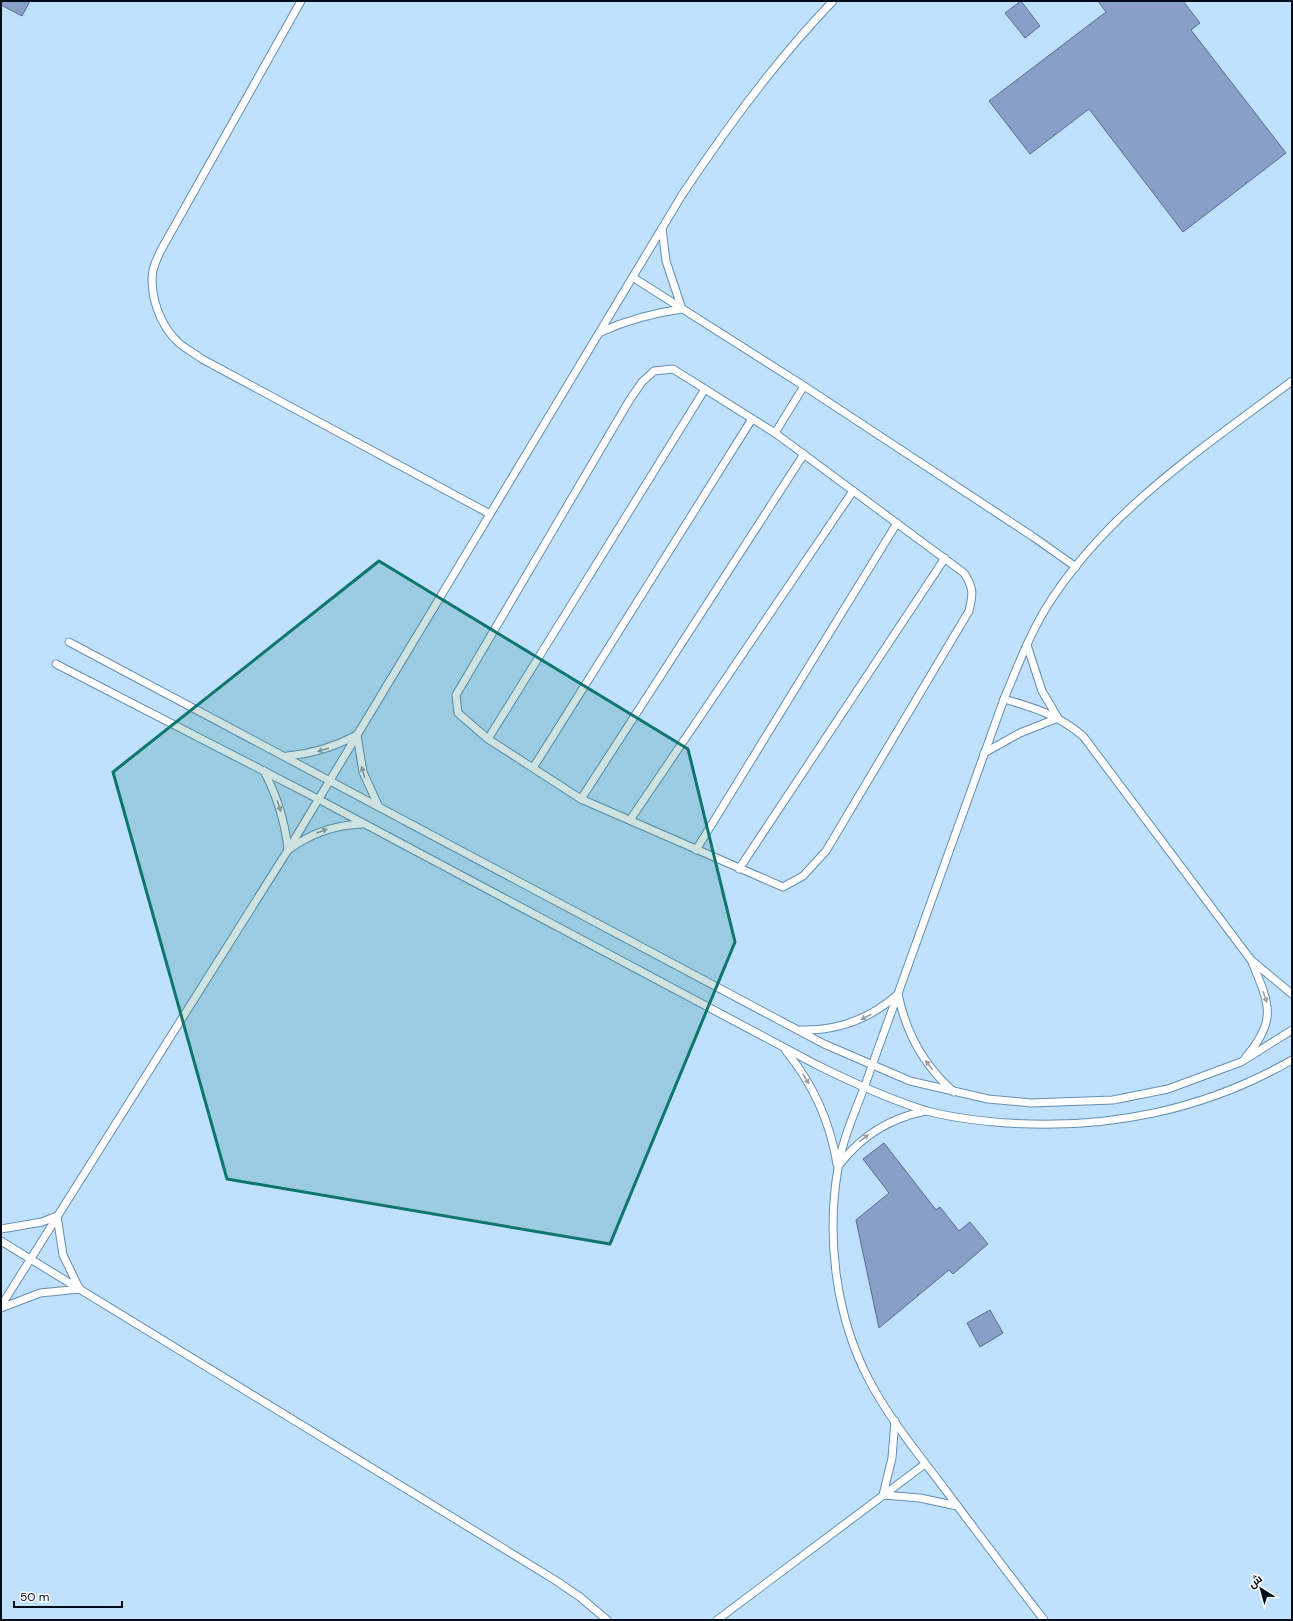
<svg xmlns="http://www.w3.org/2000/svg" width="1293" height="1621" viewBox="0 0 1293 1621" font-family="'DM Sans',Cairo,sans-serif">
	<rect width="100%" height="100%" fill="#bfe1fe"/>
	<g fill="#899ec8" stroke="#596c93">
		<polygon points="1,1 30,1 22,16 1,5"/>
		<polygon points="1021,1 1040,26 1025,38 1005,13"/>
		<polygon points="1098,1 1183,1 1200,23 1191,30 1286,153 1183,232 1089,109 1030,154 989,101 1106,12"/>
		<polygon points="884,1143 936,1210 940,1207 959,1231 970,1222 988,1244 953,1274 949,1270 879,1328 856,1220 889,1193 863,1159"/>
		<polygon points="990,1310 1003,1333 980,1347 967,1323"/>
	</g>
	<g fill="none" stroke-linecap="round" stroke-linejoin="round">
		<defs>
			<g id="service">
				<path d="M301 1 161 250C158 256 155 263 153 270 149 295 160 326 179 343 186 349 194 353 202 359L490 514"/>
				<polyline points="634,278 804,386 1032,536 1076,567"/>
				<path d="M601 332C627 320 653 313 682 309L666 261 662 228"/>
				<path d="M673 369 775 433 964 573C974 588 973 594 969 611L826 851 803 876 783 887 581 799 488 739 458 713 456 695 629 401 642 382 654 371Z"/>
				<polyline points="775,433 804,386"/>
				<polyline points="69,642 824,1044 910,1081 988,1099 1031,1103 1113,1100 1168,1089 1241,1062 1292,1030"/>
				<path d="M56 664 318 799 815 1064C851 1082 888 1099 927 1111 953 1118 980 1121 1007 1123 1107 1130 1205 1110 1292 1060"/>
				<path d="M1004 699C1035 708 1058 715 1083 736L1251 960 1292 994"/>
				<polyline points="488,739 705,389"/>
				<polyline points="984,753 1020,733 1058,718 1042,691 1027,645"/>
				<path d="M287 756C312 754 334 747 357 735L363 772 378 805"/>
				<polyline points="533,768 752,419"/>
				<path d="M264 771C277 796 285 821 288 850 311 833 334 825 362 824"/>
				<polyline points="581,799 804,454"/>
				<polyline points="630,820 853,491"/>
				<polyline points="696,850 897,523"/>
				<polyline points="739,869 945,558"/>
				<path d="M801 1030C838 1031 870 1019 898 994 906 1033 924 1066 954 1092"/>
				<path d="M786 1051C813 1084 830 1121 837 1164"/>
				<path d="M1246 1057C1278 1019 1269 1004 1252 962"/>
				<path d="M840 1164C862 1135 890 1118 926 1111"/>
				<polyline points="1,1229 42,1222 57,1216 63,1255 79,1288"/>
				<polyline points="1,1241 555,1580 580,1597 607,1620"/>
				<path d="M1 1306 288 850 682 195C727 127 776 60 833 1"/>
				<polyline points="1,1308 40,1293 80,1289"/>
				<polyline points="895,1421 892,1458 883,1495 920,1498 957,1506"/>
				<polyline points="717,1620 925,1464"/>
				<path d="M1044 1620C1011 1577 979 1535 947 1492 920 1456 890 1420 869 1380 836 1317 826 1239 838 1168 842 1141 854 1114 864 1088L1004 699C1017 668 1029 636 1046 608 1106 511 1203 448 1292 381"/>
			</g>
		</defs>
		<use href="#service" stroke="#668eaf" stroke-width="9"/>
		<use href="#service" stroke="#fff" stroke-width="7"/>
	</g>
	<defs><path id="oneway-solid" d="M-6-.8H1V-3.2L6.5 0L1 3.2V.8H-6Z"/></defs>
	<g fill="#999ea3">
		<use href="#oneway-solid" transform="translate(323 750) rotate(164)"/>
		<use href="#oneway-solid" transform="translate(363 772) rotate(-107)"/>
		<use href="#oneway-solid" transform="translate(279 806) rotate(72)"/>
		<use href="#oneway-solid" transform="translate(322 831) rotate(-20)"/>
		<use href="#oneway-solid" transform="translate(1265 997) rotate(71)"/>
		<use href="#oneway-solid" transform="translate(866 1017) rotate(153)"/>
		<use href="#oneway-solid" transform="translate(929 1065) rotate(-127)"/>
		<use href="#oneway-solid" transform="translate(806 1079) rotate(59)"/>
		<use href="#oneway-solid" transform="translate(864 1138) rotate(-39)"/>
	</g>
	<path fill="#0f766e" fill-opacity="0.2" stroke="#0f766e" stroke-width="3" stroke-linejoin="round" d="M379 561 688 749 735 942 610 1244 227 1179 113 772Z"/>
	<rect width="1293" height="1621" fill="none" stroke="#010d19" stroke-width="4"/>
	<g transform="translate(1261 1589) rotate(323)" stroke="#fdfdfd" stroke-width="3" paint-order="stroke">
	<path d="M0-3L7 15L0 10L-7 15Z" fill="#010d19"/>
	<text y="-6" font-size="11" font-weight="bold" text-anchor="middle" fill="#010d19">ش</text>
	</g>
	<path d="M14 1601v6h108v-6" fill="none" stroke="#010d19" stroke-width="2"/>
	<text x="20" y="1601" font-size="12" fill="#010d19" stroke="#fdfdfd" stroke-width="3" paint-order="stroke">50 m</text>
</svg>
